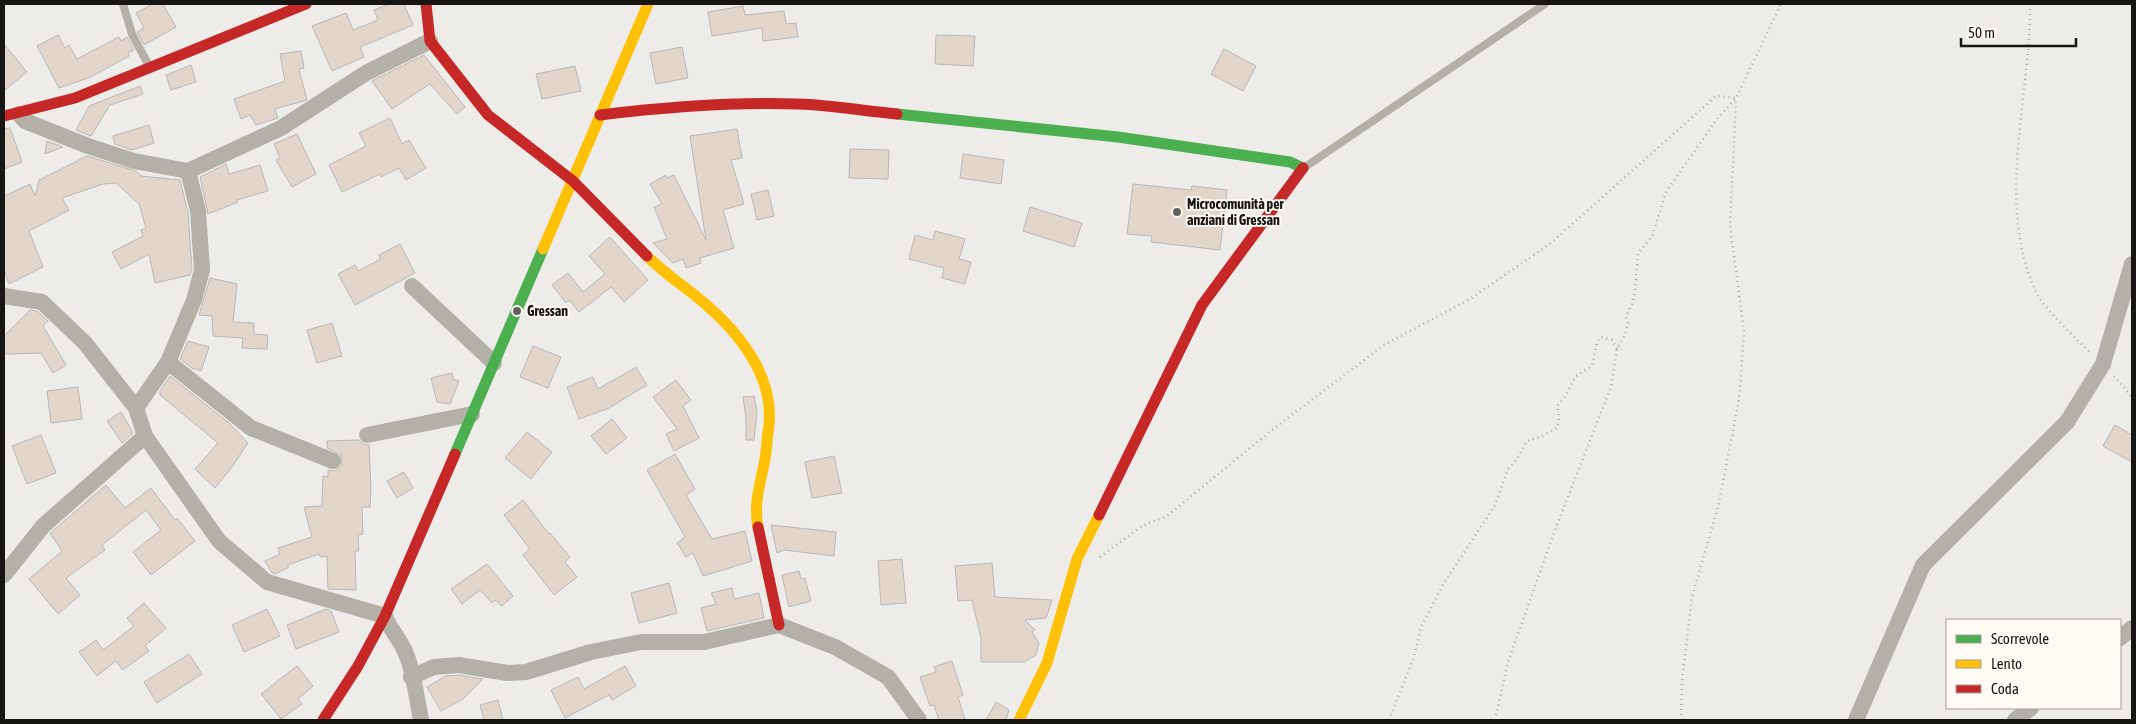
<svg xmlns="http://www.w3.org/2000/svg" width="2136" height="724" viewBox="0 0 2136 724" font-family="'Asap Condensed',sans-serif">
	<rect width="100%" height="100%" fill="#eeece8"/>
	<g fill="#e2d6cc" stroke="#bab7b4">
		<polygon points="153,4 163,4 176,27 144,45 137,32 144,28 136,13"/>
		<polygon points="389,4 404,4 413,25 360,47 364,57 332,71 312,26 346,13 353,30 378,20 374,10"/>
		<polygon points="743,6 745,15 784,11 786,24 796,23 798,37 763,41 762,28 712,36 708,12"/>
		<polygon points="58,35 65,48 69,45 77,59 119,37 121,41 127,37 134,50 128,53 129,56 91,77 59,88 37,46"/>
		<polygon points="936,35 975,36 973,66 935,64"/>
		<polygon points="4,44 27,72 4,91"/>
		<polygon points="682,47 688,78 656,84 650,53"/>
		<polygon points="1224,49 1256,66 1243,91 1211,74"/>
		<polygon points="301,51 304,68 299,69 307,100 275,109 278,118 256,125 250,115 241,119 234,99 285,81 280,54"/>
		<polygon points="424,55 465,107 457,114 430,84 392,109 372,81"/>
		<polygon points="191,65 196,82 171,90 166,75"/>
		<polygon points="575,66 581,91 542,99 536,74"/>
		<polygon points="140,86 143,94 110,105 91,136 76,130 89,106"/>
		<polygon points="390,118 402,144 409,140 426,168 406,180 399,168 381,177 380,174 342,192 329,165 366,146 359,133"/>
		<polygon points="149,125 154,143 132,150 115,144 113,136"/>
		<polygon points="10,128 22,162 4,169 4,129"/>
		<polygon points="737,129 742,158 731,160 744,204 723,210 734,248 700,258 701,263 686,268 683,259 673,263 653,243 667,239 654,207 662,204 650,184 666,175 667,178 674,175 706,240 690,136"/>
		<polygon points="297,134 316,174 292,187 276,160 280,158 274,144"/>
		<polygon points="47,141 63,147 45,154"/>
		<polygon points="850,149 889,150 888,179 849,178"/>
		<polygon points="963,154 1004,160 1001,184 960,178"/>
		<polygon points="87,156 136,171 141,176 180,180 188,213 192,269 190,275 155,283 149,254 121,269 112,252 143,236 141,230 146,228 139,204 116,183 103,184 62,198 69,210 29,231 43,267 9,284 4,270 4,196 30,184 35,196 39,180"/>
		<polygon points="226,164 229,174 260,165 268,191 237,200 238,202 208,214 200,177"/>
		<polygon points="1133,184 1191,190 1192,186 1227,190 1220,250 1151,242 1152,236 1127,234"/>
		<polygon points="768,190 774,216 757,220 751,194"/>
		<polygon points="1030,207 1082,223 1074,247 1023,231"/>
		<polygon points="935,231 965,239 959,259 971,262 965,284 942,278 944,268 909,259 915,235 933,240"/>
		<polygon points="610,237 648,280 624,302 611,287 579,312 569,300 566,303 552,285 568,273 583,292 605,274 589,256"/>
		<polygon points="400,244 415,273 355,305 338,274 355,265 358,271 381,259 379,255"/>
		<polygon points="210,278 237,284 233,322 254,323 254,334 268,335 267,349 242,348 243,338 213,336 212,316 199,315"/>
		<polygon points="30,310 37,311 48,321 43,326 66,365 53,373 41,353 4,354 4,336"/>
		<polygon points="332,323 342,356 317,363 307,330"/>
		<polygon points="188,341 209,347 201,371 192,368 180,359"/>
		<polygon points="533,346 561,357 548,388 520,377"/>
		<polygon points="636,367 647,385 609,408 579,419 567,387 593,377 598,389"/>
		<polygon points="452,373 453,379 459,381 450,404 437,402 431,378"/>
		<polygon points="170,376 229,423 248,443 232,467 215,488 195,469 218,443 160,395 160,391"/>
		<polygon points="676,380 691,400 683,406 699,438 674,451 666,434 677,429 653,397"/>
		<polygon points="78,387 82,419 51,423 47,391"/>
		<polygon points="754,396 757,412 754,440 746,440 746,418 743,397"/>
		<polygon points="121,412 133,433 122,443 107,421"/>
		<polygon points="612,419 627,438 606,454 591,436"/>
		<polygon points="2115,425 2132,435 2132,462 2103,446"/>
		<polygon points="527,432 552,452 531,479 505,458"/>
		<polygon points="41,435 56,473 27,484 12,446"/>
		<polygon points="359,440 363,444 369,445 371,488 370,507 362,507 363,534 358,535 359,551 355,551 356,590 328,589 327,556 320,557 319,554 287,565 289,567 275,574 272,573 265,561 280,554 278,548 312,537 304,507 322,506 323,476 328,477 328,470 335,471 342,465 341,455 327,448 327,441"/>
		<polygon points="675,454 695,489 686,495 712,539 745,531 752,561 703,576 693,553 686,557 677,543 685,537 647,470"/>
		<polygon points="834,456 842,493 812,498 805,462"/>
		<polygon points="404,472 413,488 397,498 387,481"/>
		<polygon points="106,485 125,508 151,488 175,520 177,518 195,541 151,575 133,552 161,530 146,510 102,545 105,550 66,578 80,595 58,614 29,579 62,551 50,533"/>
		<polygon points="523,500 549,534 550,533 570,557 565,562 577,577 554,595 523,555 530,549 504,515"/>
		<polygon points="771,525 836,532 834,556 784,550 777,553"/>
		<polygon points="902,559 906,603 881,605 878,561"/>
		<polygon points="992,563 995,597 1052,600 1046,618 1025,620 1035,630 1032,632 1039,643 1036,655 1024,662 981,662 981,638 972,600 958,601 955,566"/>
		<polygon points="487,564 513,596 502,606 495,600 492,603 480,590 462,604 451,589"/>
		<polygon points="799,571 801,579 805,578 811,601 789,607 782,575"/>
		<polygon points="669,583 677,613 639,623 631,593"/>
		<polygon points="732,588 734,599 759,593 764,618 707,631 701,608 716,604 711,593"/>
		<polygon points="144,603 166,628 145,646 149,651 123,670 116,661 97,676 79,652 96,640 103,650 134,626 127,618"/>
		<polygon points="267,609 280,636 244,652 232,625"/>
		<polygon points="326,609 331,611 339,632 296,649 287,625"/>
		<polygon points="189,654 202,674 157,703 144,682"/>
		<polygon points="952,661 963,695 958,697 965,720 939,720 934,705 930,706 920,677 936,672 934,667"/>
		<polygon points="297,666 313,686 298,699 302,704 281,719 261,694"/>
		<polygon points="625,666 636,686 612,700 609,695 565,718 551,690 578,677 584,689"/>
		<polygon points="459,675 483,679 463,699 441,711 427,687 446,676"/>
		<polygon points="498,700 503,720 484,720 480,705"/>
		<polygon points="996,702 1009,710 1006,720 986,720"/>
	</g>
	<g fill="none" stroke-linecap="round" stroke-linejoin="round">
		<g stroke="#abaaa2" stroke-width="2.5" stroke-dasharray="1 4" stroke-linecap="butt">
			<path d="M2030 4C2031 99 1994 203 2037 294 2043 307 2078 341 2091 353"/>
			<polyline points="2114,376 2132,397"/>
			<polyline points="1100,557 1142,526 1167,516 1272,430 1384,345 1470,299 1551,243 1716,96 1736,98"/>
			<polyline points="1389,720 1414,657 1421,627 1443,585 1495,505 1508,469 1516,461 1527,441 1542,436 1557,428 1559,417 1557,406 1565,397 1576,376 1592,366 1597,342 1601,337 1612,340 1617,349"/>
			<polyline points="1495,720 1508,662 1555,530 1611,387 1617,349 1625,335 1628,323 1626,317 1632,304 1635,291 1638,253 1652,237 1666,192 1717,119 1736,98 1781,4"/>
			<polyline points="1681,720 1682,681 1692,597 1718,507 1739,400 1744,332 1730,225 1736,100"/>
		</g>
		<g stroke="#b2b0a7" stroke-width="8">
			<polyline points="123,4 132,34 149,66"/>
			<polyline points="1305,167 1545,4"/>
		</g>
		<g stroke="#b2b0a7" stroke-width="16">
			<polyline points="19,114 25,121 88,146 134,161 188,171 198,211 202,270 194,300 168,362 136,408"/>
			<polyline points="188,171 281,128 366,73 430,41"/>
			<polyline points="412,286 494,363"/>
			<polyline points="4,296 42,302 85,343 136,408 145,436"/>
			<polyline points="168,362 251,428 333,461"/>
			<polyline points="367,435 472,414"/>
			<path d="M4 575 43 526 145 436 219 541 267 582 385 616C390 630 401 640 406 654 414 672 417 701 421 720"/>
			<polyline points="2120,638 2132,628"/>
			<polyline points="411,677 434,667 459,665 507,673 526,672 591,652 641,642 704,642 779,625 835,647 888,677 919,720"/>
			<polyline points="1856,720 1923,565 2067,422 2103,364 2132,264"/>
			<polyline points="2015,720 2031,708"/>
		</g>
		<g stroke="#4caf50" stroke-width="11">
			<polyline points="897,114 1118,137 1290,162 1303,168"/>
			<polyline points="455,454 543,249"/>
		</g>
		<g stroke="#ffc107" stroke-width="11">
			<polyline points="543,249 648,4"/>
			<path d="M647 256C664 273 684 286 703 302 739 332 774 376 769 425 767 436 767 448 765 459 761 482 753 503 758 527"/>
			<polyline points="1019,720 1047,663 1077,559 1099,515"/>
		</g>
		<g stroke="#c62828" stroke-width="11">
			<polyline points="426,4 430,41 488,115 573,181 647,256"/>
			<path d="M600 115C666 107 732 102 798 104 831 105 864 111 897 114"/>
			<polyline points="4,116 75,98 306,4"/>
			<polyline points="1099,515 1202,305 1303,168"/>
			<polyline points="758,527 779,625"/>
			<polyline points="323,720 358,666 385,616 455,454"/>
		</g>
	</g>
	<g fill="#62615e" stroke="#fffaf3" stroke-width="2">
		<circle cx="1177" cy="212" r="5"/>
		<circle cx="517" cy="311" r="5"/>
	</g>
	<g text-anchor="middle" stroke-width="4" stroke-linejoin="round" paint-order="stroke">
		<g font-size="14" font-weight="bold" fill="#171613" stroke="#fffaf3" text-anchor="start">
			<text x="1187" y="209">Microcomunità per<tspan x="1187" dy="16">anziani di Gressan</tspan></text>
			<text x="527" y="316">Gressan</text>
		</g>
	</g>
	<rect width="2136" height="724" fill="none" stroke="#171613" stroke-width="10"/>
	<rect x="1946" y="619" width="175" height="90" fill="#fffaf3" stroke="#a29f99"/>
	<rect x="1956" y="635" width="25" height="8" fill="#4caf50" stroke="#a29f99"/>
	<text x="1991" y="644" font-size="15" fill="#171613">Scorrevole</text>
	<rect x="1956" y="660" width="25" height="8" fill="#ffc107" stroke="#a29f99"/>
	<text x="1991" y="669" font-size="15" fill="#171613">Lento</text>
	<rect x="1956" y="685" width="25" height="8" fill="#c62828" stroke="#a29f99"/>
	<text x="1991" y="694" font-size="15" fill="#171613">Coda</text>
	<path d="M1961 38v8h115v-8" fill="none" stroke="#171613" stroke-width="2.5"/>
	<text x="1968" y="38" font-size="15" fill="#171613" stroke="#fffaf3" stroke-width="4" paint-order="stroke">50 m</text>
</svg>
